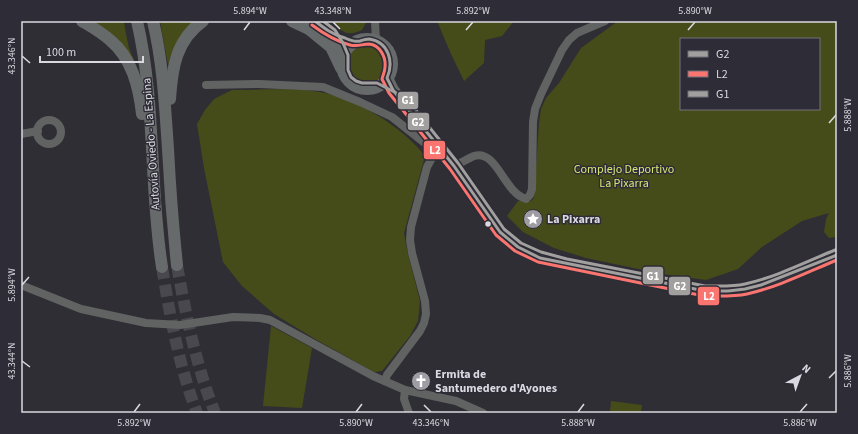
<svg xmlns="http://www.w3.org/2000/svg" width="858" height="434" viewBox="0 0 858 434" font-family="'Source Sans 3',sans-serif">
	<rect width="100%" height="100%" fill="#2f2e34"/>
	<g fill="#464c19" fill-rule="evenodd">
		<path d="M90 21H124C125 30 127 39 129 48 131 54 134 58 135 64Z"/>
		<path d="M160 21H195C180 37 174 44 168 65Z"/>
		<path d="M331 21H367L362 30C346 37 343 32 331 21Z"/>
		<polygon points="437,21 514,21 502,36 485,40 484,63 464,81 451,54"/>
		<path d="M618 21H837V237L829 238 824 232 826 219 829 213 802 221 762 247 738 269 706 280 662 274 586 258 554 248 523 232 507 216 518 201H531L534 198 539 123 541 109 546 98 559 83 581 48ZM681 39H819V109H681Z"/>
		<circle cx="366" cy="64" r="20"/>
		<path d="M232 90C259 90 286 88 313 91 350 94 402 126 425 156L404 233 407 250 420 301 418 321 410 336 382 371 374 372 315 339 274 314 242 286 223 262 204 168 197 124 205 110 214 99Z"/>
		<polygon points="271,326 312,348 302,408 263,406"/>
		<polygon points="611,401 642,405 641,413 610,413"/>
	</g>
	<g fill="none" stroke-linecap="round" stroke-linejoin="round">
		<g stroke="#49484e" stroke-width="12" stroke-dasharray="12 6" stroke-linecap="butt">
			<path d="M177 265C186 316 196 365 215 413"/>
			<path d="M162 267C170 316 179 366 197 413"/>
		</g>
		<g stroke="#616362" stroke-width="8">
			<polyline points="375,21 376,41"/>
			<polyline points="206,85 259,84 323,87 360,102 392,117 426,144 433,156"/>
			<circle cx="49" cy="132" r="12"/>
			<polyline points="21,134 38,131"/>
			<path d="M454 166C461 163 467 159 474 156 497 149 504 193 526 199L530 195 532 189 533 122 535 109 541 94 562 50 569 40 577 33 605 21"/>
			<polyline points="21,285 81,309 146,323 180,325 233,317 260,318 270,320 373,376 405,390 456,401 483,413"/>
			<polyline points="385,381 387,375 420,331 424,323 426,314 425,301 412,253 410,240 411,227 427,167 433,156 441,149"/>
			<polyline points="405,390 404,399 409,413"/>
		</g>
		<g stroke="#676a6a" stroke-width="12">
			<path d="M82 21C92 27 101 32 110 40 132 58 139 87 142 114"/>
			<path d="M137 21C156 102 149 185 162 267"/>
			<path d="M153 21C163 63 165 106 168 149 170 188 173 227 177 265"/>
			<polyline points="292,21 309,29 331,47 341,68"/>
			<polyline points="315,21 331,34 342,53"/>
			<circle cx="367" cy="64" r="25"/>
			<polyline points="387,78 393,90 454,166 487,215 500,232 518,247 540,258 566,264 705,291 728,291 745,289 761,285 837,255"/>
			<path d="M170 99C172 68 176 40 203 21"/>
		</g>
		<defs>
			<path id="bus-1" d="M315 21C324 28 333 35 345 38 349 40 355 42 360 41 363 40 366 39 369 39 389 42 394 62 387 78L393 90 454 166 500 232 518 247 540 258 705 291H728L745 289 761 285 837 255"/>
			<path id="bus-2" d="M312 25C324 34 335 41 350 45 358 47 362 44 369 44 380 45 386 57 385 67 385 71 383 75 382 79L389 93 450 169 496 235 515 251 538 262 704 296C718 296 733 297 747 294 778 287 808 272 837 260"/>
			<path id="bus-3" d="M323 21 335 30 343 43 348 55V70L351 77 356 81 362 83H377L406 98 458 163 504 229 521 243 541 252 567 259 705 286C719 286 732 287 745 284 776 277 806 262 835 250"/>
		</defs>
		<use href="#bus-1" stroke="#2e2c36" stroke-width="6"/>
		<use href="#bus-2" stroke="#2e2c36" stroke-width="6"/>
		<use href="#bus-3" stroke="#2e2c36" stroke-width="6"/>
		<use href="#bus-1" stroke="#a1a09f" stroke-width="3"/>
		<use href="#bus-2" stroke="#fa756f" stroke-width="3"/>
		<use href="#bus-3" stroke="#a1a09f" stroke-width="3"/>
	</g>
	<path fill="none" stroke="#dbd9e0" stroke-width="1.5" d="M333 22 340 29M244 30 250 22M466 30 473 22M688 30 695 22M22 56 30 63M829 123 836 115M22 285 29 277M22 361 30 367M829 378 836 371M424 405 431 412M134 412 140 404M356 412 362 404M578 412 584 404M800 412 807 404"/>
	<defs>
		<symbol id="sight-disc" viewBox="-11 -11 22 22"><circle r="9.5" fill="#9f9da4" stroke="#2e2c36"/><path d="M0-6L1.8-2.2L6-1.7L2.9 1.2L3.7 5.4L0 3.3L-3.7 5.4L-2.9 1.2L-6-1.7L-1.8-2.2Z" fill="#fff"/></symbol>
		<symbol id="church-disc" viewBox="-11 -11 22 22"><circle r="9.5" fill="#9f9da4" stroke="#2e2c36"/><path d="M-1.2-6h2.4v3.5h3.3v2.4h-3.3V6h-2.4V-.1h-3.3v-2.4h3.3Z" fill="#fff"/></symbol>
	</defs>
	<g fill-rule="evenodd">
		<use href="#sight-disc" x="522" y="208" width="22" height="22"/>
		<use href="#church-disc" x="410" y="370" width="22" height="22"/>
	</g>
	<circle fill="#dbd9e0" stroke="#2e2c36" stroke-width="1.5" cx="488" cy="224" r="3.5"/>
	<g text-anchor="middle" stroke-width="3" stroke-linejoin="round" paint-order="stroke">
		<g font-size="12" fill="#dbd9e0" stroke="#2e2c36">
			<text transform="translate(151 144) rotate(-94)" y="4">Autovía Oviedo - La Espina</text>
		</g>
		<g font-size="12" fill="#d7e674" stroke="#2e2c36">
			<text x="624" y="173">Complejo Deportivo<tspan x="624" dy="14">La Pixarra</tspan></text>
		</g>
		<g font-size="12" font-weight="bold" fill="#dbd9e0" stroke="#2e2c36" text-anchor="start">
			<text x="547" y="223">La Pixarra</text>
			<text x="435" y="378">Ermita de<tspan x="435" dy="14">Santumedero d'Ayones</tspan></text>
		</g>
	</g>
	<g stroke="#2e2c36" stroke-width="1.5">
		<rect x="397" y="91" width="22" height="19" rx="4" fill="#a1a09f"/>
		<rect x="407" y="112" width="23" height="19" rx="4" fill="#a1a09f"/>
		<rect x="423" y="140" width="23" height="20" rx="4" fill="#fa756f"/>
		<rect x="642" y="266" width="22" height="19" rx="4" fill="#a1a09f"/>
		<rect x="668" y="276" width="23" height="20" rx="4" fill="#a1a09f"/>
		<rect x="697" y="286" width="23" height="20" rx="4" fill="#fa756f"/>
	</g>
	<g font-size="11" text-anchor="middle" font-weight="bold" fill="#fff">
		<text x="408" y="104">G1</text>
		<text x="418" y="126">G2</text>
		<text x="435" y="154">L2</text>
		<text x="653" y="280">G1</text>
		<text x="680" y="290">G2</text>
		<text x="709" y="300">L2</text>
	</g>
	<rect width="858" height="434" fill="none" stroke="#2e2c36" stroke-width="44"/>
	<rect x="680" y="38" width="140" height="72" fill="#2e2c36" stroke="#73717a"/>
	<rect x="688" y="51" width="20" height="6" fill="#a1a09f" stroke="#73717a"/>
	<text x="716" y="58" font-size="12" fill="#dbd9e0">G2</text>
	<rect x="688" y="71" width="20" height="6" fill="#fa756f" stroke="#73717a"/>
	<text x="716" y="78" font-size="12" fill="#dbd9e0">L2</text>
	<rect x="688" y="91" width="20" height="6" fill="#a1a09f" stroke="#73717a"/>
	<text x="716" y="98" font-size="12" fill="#dbd9e0">G1</text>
	<g transform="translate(800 376) rotate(41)" stroke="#2e2c36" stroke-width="3" paint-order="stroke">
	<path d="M0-3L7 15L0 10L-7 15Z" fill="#dbd9e0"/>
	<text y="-6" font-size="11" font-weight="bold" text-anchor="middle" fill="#dbd9e0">N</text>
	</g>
	<path d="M40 56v6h103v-6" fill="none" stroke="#dbd9e0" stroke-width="2"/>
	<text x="46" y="56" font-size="12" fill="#dbd9e0" stroke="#2e2c36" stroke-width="3" paint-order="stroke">100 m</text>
	<rect x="22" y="22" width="814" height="390" fill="none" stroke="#dbd9e0" stroke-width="1.5"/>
	<g font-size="10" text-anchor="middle" fill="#dbd9e0">
		<text x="250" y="14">5.894°W</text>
		<text x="333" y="14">43.348°N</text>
		<text x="473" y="14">5.892°W</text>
		<text x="695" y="14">5.890°W</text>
		<text transform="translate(11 56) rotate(-90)" y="4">43.346°N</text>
		<text transform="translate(847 115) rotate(-90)" y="4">5.888°W</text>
		<text transform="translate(11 285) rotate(-90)" y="4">5.894°W</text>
		<text transform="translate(11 361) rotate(-90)" y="4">43.344°N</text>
		<text transform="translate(847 371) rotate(-90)" y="4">5.886°W</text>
		<text x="134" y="426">5.892°W</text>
		<text x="356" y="426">5.890°W</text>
		<text x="431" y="426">43.346°N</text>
		<text x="578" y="426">5.888°W</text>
		<text x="800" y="426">5.886°W</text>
	</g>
</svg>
